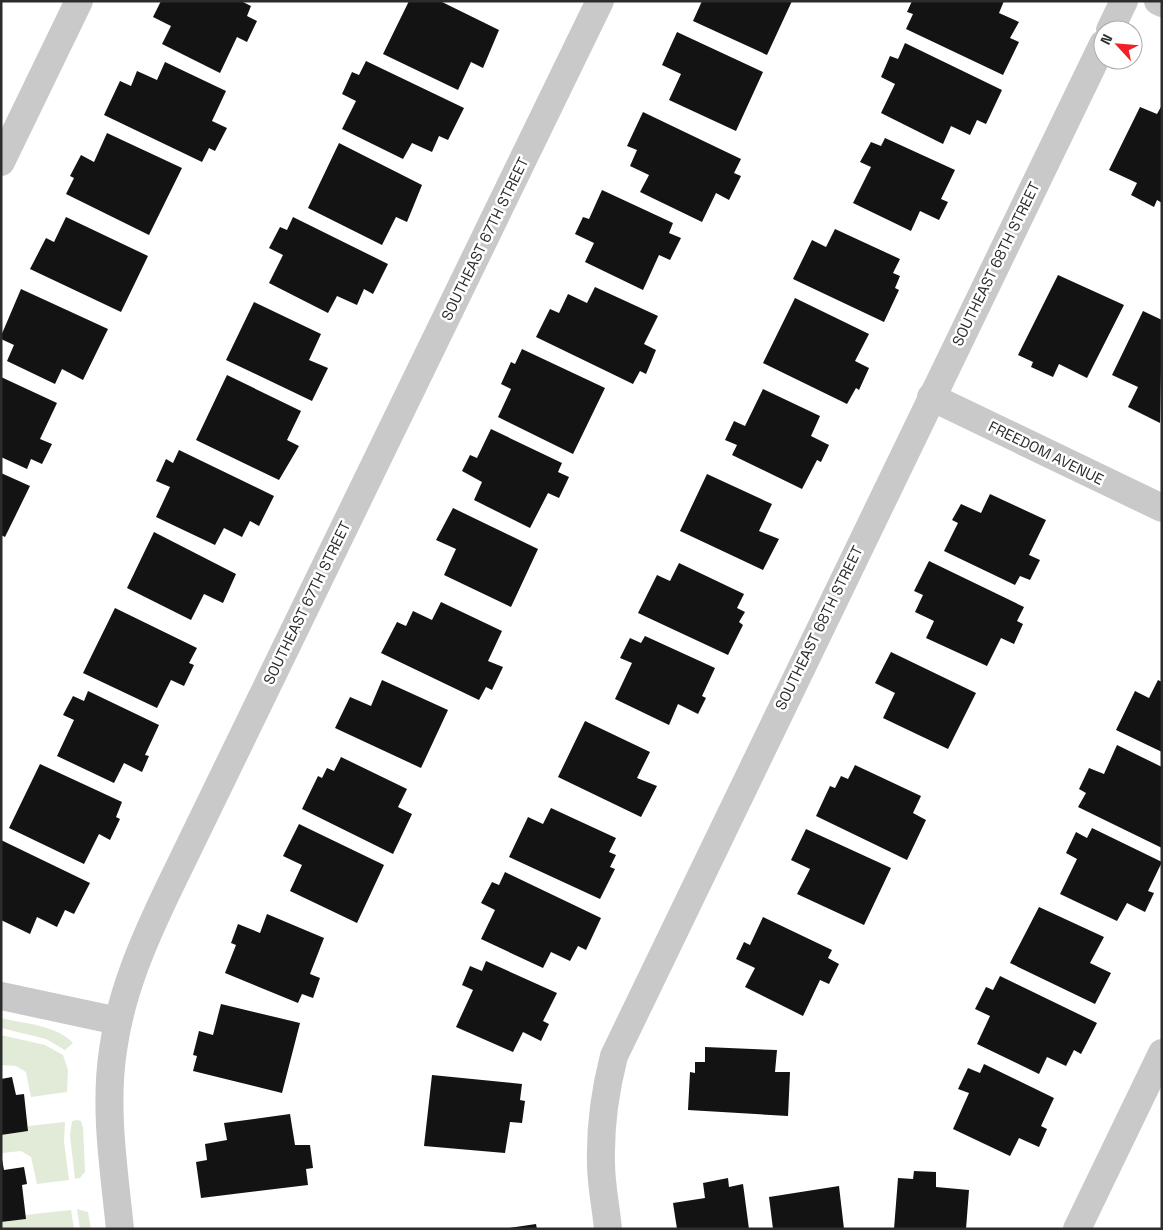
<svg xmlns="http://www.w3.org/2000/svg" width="1163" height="1230" viewBox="0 0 1163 1230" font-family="'Space Grotesk',sans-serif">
	<rect width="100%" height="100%" fill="#fff"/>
	<g fill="#e1ebd8">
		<path d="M1 1018C25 1024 56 1025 73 1043L65 1050 46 1039 1 1028Z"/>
		<polygon points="1,1035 45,1045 63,1055 68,1070 67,1092 31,1097 26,1072 16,1066 1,1065"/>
		<polygon points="77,1120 81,1121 83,1128 85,1172 80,1178 75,1179 70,1135 72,1121"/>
		<polygon points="65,1122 64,1142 69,1180 37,1184 31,1157 21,1151 2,1153 1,1135 28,1131 28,1126"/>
		<polygon points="77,1209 88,1212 91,1229 80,1229"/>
		<polygon points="71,1210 74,1229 1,1229 1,1222 25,1219 25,1215"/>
	</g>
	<g fill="#131313">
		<polygon points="161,1 241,1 251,6 247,16 257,21 247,42 237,37 220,73 162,44 171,26 153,17"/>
		<polygon points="409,1 440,1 499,30 483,68 471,62 458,90 383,54"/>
		<polygon points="702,1 792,1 767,55 693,21"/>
		<polygon points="912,1 1004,1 999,13 1019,22 1010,38 1019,42 1003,75 906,29 913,14 907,12"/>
		<polygon points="677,32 763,72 736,131 669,100 681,74 662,65"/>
		<polygon points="905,43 1002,90 986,124 977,120 970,135 951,126 943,144 881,113 895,84 881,77 890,56 898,59"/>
		<polygon points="366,61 464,108 448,140 439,136 432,152 412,143 403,159 342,129 356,101 342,94 352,72 359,75"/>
		<polygon points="165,62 226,91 212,121 227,128 215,151 209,148 202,162 104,115 120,81 131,86 137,71 157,80"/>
		<polygon points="1162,105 1162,203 1157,200 1154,207 1131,195 1137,183 1109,170 1140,107 1157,114"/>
		<polygon points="643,112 741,159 734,173 741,176 729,200 716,193 702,222 640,192 649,175 630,166 637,150 627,146"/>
		<polygon points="107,133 182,168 149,235 66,194 74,178 70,176 81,155 94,162"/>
		<polygon points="885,138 955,170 941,199 948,202 939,220 920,211 911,231 853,203 871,167 860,162 871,142 881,146"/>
		<polygon points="339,143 422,185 407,222 396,217 382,245 308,208"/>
		<polygon points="602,190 673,223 669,233 681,238 670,260 659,255 643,290 585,262 594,243 575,234 583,217 589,219"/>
		<polygon points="66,217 148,256 121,312 30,269 46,238 54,242"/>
		<polygon points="293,217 388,264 373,294 364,289 357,305 337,296 328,313 269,283 283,255 269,248 280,227 287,230"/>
		<polygon points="835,229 900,259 893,273 900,276 895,288 899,290 884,322 793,279 812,240 826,247"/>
		<polygon points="1058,275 1124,305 1087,378 1059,364 1053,377 1031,367 1033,362 1018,355"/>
		<polygon points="595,287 658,316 644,344 656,350 646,374 640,371 633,384 536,337 550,309 559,313 568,294 587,303"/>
		<polygon points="21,289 108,329 83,380 62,369 55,384 7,361 14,345 1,339 1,336"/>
		<polygon points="795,298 869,334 855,361 869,368 859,390 856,388 847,404 763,363"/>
		<polygon points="254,302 321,334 309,360 328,368 312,401 226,360"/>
		<polygon points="1143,311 1162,320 1160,423 1128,407 1138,387 1112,375"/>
		<polygon points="522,349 605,388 573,454 498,417 511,389 501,384 511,362 515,364"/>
		<polygon points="227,375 301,411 287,440 299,446 279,480 196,440"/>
		<polygon points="1,377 57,403 40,439 52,444 42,464 31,459 27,469 1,457"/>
		<polygon points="763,389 820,416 811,436 829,445 821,462 817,460 802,489 732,455 737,445 725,440 734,421 745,426"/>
		<polygon points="491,429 562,463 558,472 569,477 559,498 548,493 530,528 474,500 482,482 462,471 470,455 477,458"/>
		<polygon points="179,450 274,496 259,526 250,521 242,537 224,528 215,545 156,517 170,487 156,481 166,459 173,463"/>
		<polygon points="1,473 30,486 5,537 1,535"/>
		<polygon points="707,474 772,504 759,531 779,539 763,570 680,531"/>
		<polygon points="990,494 1046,520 1029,555 1040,560 1030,580 1020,576 1015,585 944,551 958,523 952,520 961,504 981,513"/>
		<polygon points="453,508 538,549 511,607 444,575 456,549 436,540"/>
		<polygon points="154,532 236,574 223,603 204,594 191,620 127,588"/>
		<polygon points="929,561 1024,607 1017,621 1023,624 1014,644 1001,638 987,666 926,638 934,621 915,612 923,595 914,591"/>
		<polygon points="679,563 744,594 737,608 745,612 739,622 743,625 728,655 638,613 657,575 670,581"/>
		<polygon points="441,602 502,631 488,661 503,667 492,690 486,687 479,700 381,653 397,622 406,626 413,611 432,620"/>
		<polygon points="115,608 197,648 189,663 194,665 184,686 171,680 157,708 83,673"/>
		<polygon points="645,636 715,668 702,696 706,698 698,714 678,704 669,725 615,699 632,663 620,658 630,638 641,643"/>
		<polygon points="891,652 976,693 948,749 883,718 895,693 875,683"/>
		<polygon points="382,680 448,710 421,768 335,728 350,697 371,706"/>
		<polygon points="1158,680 1162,682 1162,752 1116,730 1135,691 1149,698"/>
		<polygon points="88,691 159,725 145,755 149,756 142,772 124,763 114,783 57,756 74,720 63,715 73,696 84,701"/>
		<polygon points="585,721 650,752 637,778 657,786 641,817 558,777"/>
		<polygon points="1117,745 1162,767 1162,848 1078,807 1086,793 1079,789 1089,768 1104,774"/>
		<polygon points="341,757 407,789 398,807 412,814 393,854 302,809 318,776 322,778 327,768 334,771"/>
		<polygon points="40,764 122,802 116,817 120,819 110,840 99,834 84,864 9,828"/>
		<polygon points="855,765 921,796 913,813 926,820 907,860 816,816 830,786 835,788 841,776 848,779"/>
		<polygon points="551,808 616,838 609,852 616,855 610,867 615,869 600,899 509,857 528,817 543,824"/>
		<polygon points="299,824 384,865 357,923 290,891 302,865 283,856"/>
		<polygon points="1092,828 1162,862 1148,891 1154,893 1145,912 1127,903 1117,921 1060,894 1077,859 1066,853 1076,832 1087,838"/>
		<polygon points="806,829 891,868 864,925 797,894 810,869 791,860"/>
		<polygon points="1,840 90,883 74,914 65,910 57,927 37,917 30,934 1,920"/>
		<polygon points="505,872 601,918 586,950 578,946 570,961 551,952 543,968 481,939 495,910 481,903 492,882 499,885"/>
		<polygon points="1039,907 1104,937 1090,963 1111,973 1095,1004 1010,963"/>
		<polygon points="267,914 324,938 310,974 320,978 313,998 302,994 298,1003 225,973 236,945 231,943 238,924 260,933"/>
		<polygon points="763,917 832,950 828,958 839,964 829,984 820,980 803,1016 745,987 755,968 736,959 744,942 750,945"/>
		<polygon points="486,961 557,993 543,1021 549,1024 541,1041 523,1032 513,1052 456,1027 473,990 462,985 470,966 482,971"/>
		<polygon points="1000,976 1097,1023 1081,1054 1074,1050 1066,1066 1047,1057 1039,1074 977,1044 990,1016 975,1009 986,987 993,990"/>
		<polygon points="221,1004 300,1023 282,1093 193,1071 197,1056 193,1055 199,1031 213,1035"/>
		<polygon points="705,1047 777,1050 775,1072 790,1072 788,1116 688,1110 690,1072 695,1073 695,1062 705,1062"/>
		<polygon points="984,1064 1054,1098 1041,1126 1047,1129 1039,1147 1019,1138 1010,1156 953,1129 969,1093 958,1089 968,1068 980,1073"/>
		<polygon points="432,1075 522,1084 520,1100 525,1101 522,1123 510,1122 505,1153 424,1146"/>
		<polygon points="12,1077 16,1095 24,1094 28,1131 1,1135 1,1079"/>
		<polygon points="290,1114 295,1145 310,1145 313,1168 306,1169 308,1185 201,1198 196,1162 207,1160 205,1144 227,1140 224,1123"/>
		<polygon points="1,1154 4,1170 24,1167 27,1184 22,1185 26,1219 1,1222"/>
		<polygon points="914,1171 936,1172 936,1187 969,1190 966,1229 894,1229 898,1178 913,1179"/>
		<polygon points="728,1178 729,1187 743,1184 749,1229 677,1229 673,1203 705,1198 703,1183"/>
		<polygon points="839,1186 844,1229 773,1229 769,1197"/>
		<polygon points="536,1224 537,1229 509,1229 509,1228"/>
	</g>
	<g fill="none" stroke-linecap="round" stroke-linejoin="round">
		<g stroke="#c9c9c9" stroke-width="28">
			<polyline points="1158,1 1162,3"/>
			<polyline points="1110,30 1124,1"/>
			<polyline points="1,162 79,1"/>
			<polyline points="931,397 1162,508"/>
			<polyline points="1,996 118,1021"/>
			<path d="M120 1229C114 1170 104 1109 113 1050 121 992 144 940 169 888L600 1"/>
			<path d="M608 1229C606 1207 601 1185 601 1163 600 1126 605 1091 614 1056L1103 44"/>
			<polyline points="1077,1229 1162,1053"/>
		</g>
	</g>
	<g text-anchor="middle" stroke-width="5" stroke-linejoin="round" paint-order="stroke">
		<g font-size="15" fill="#2c2c2c" stroke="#fff">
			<text transform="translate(485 239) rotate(-64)" y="5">SOUTHEAST 67TH STREET</text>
			<text transform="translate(996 264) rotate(-64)" y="5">SOUTHEAST 68TH STREET</text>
			<text transform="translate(1046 453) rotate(26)" y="5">FREEDOM AVENUE</text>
			<text transform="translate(307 603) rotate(-64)" y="5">SOUTHEAST 67TH STREET</text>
			<text transform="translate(819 628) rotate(-64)" y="5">SOUTHEAST 68TH STREET</text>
		</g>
	</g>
	<rect width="1163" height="1230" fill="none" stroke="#2c2c2c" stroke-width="5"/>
	<g transform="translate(1118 45) rotate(296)"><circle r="24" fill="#ffffff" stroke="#ababab"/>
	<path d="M0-4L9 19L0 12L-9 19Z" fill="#f12026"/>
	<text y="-8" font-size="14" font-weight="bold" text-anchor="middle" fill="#2c2c2c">N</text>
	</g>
</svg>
